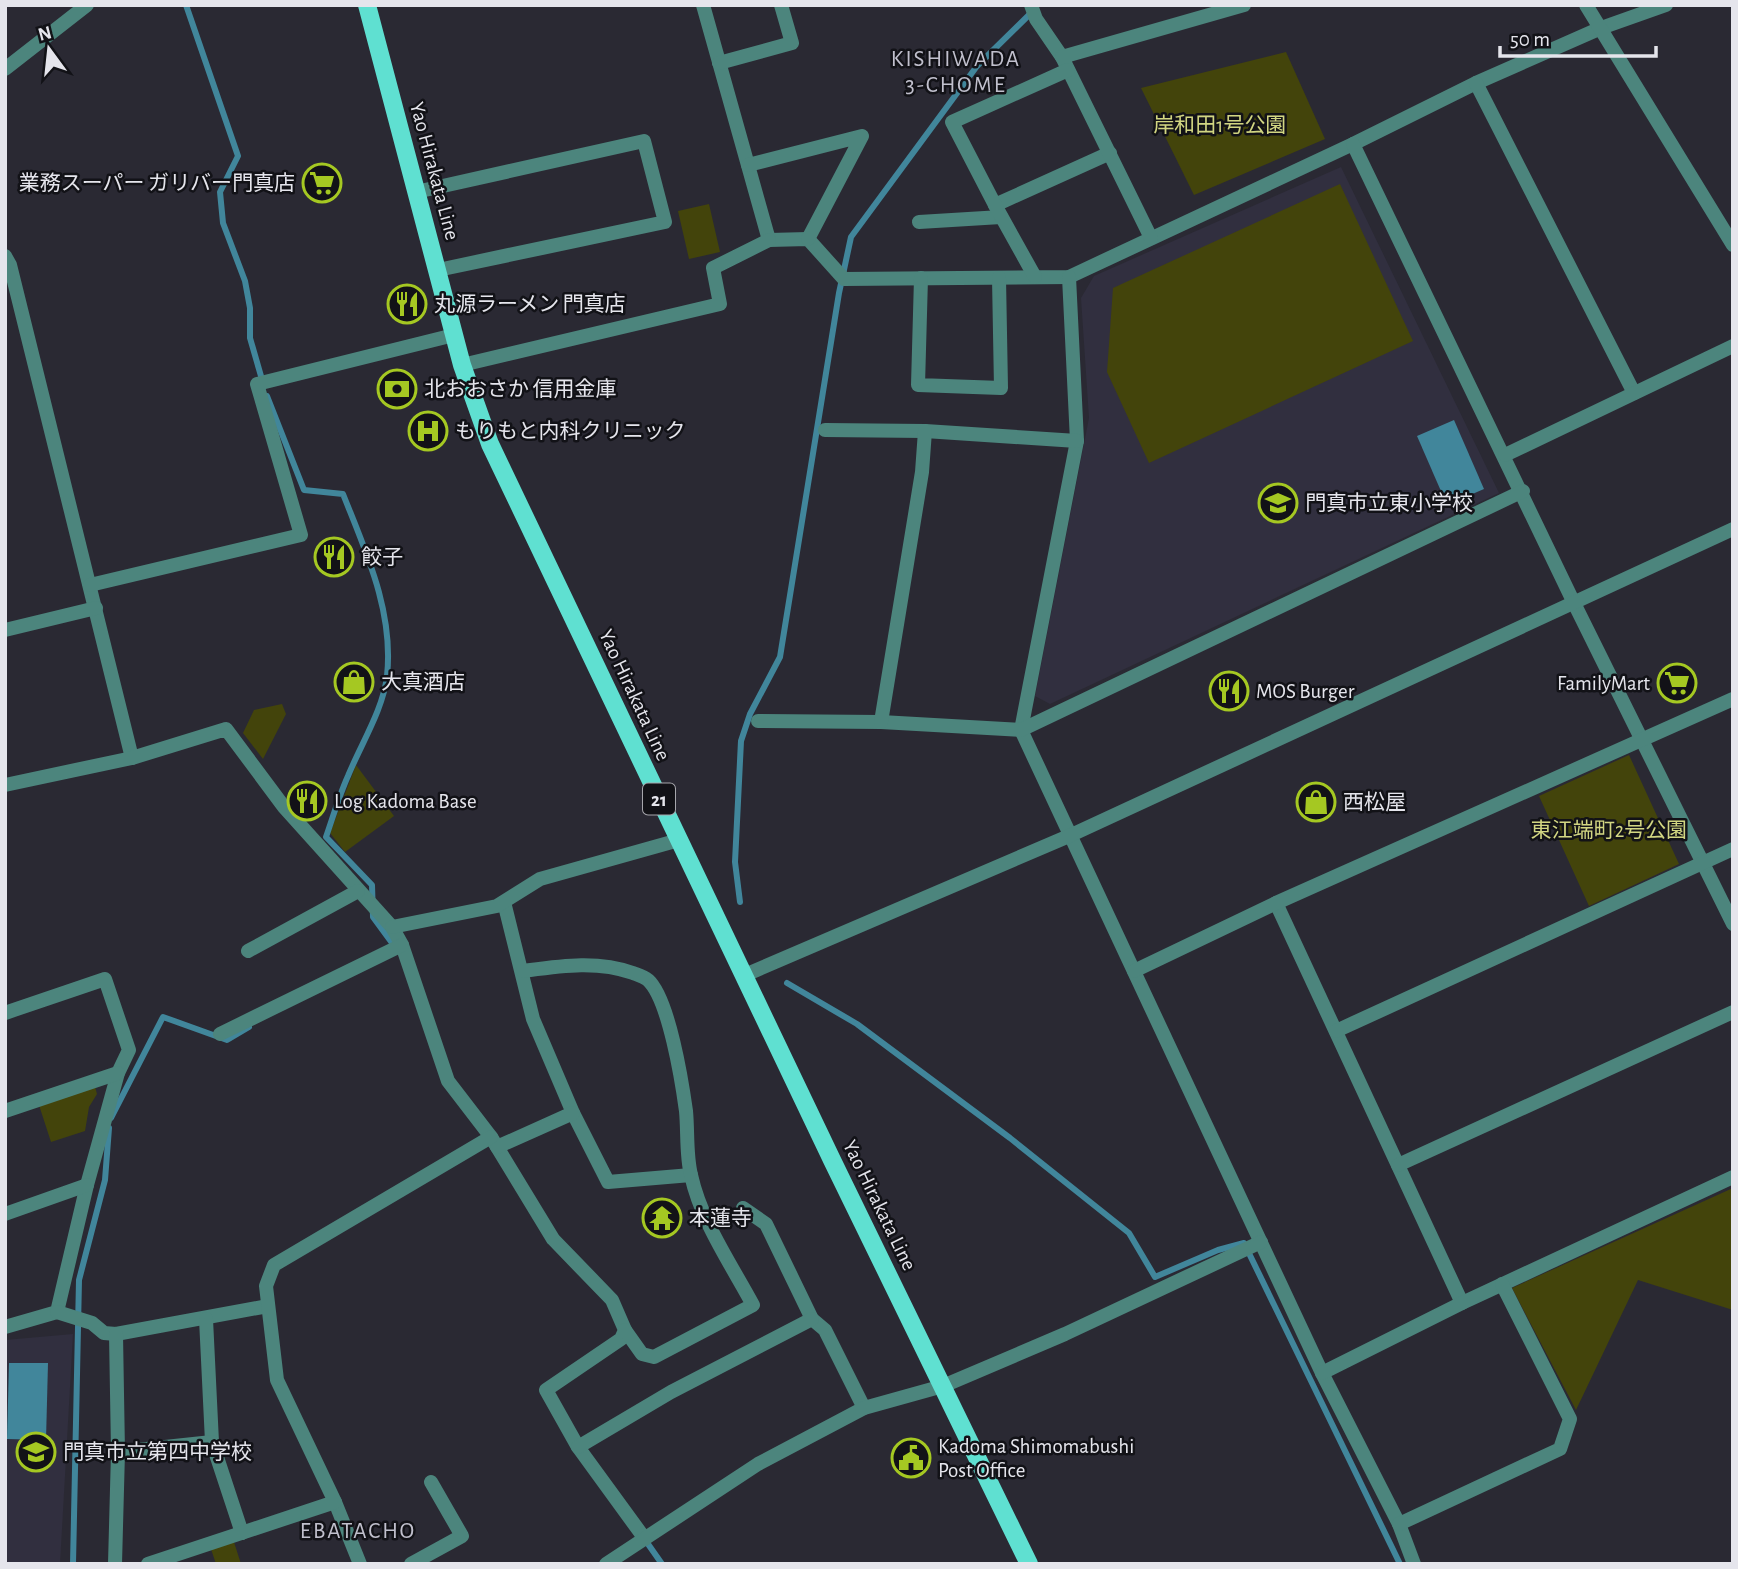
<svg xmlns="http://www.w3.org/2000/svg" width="1738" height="1569" viewBox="0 0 1738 1569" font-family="'Alegreya Sans','Noto Sans JP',sans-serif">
	<rect width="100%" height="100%" fill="#2a2933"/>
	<g fill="#312f3f">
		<polygon points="1341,167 1499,493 1050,704 1035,696 1089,418 1081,298 1094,276"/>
		<polygon points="73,1334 60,1564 5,1564 5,1340"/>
	</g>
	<g fill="#43440b">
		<polygon points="1286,52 1325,139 1194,195 1141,88"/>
		<polygon points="1340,184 1413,341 1149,463 1107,372 1113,288"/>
		<polygon points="709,204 720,252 689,259 678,211"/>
		<polygon points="282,704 286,714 263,759 243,733 254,710"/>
		<polygon points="1629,755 1679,864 1589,906 1539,796"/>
		<polygon points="356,765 394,816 345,852 330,833"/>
		<polygon points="94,1083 97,1094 89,1107 85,1131 51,1142 38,1102"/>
		<polygon points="1733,1188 1733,1310 1638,1280 1576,1410 1512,1288"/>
		<polygon points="234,1542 241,1564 216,1564 211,1549"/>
	</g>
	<g fill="#41869b">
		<polygon points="1454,420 1484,489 1447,505 1417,436"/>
		<polygon points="9,1363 48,1363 46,1440 7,1439"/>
	</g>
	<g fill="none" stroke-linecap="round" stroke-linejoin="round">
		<g stroke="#41869b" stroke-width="6">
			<polyline points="186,5 238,156 220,192 223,223 245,281 250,308 250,338 263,383"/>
			<path d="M267 396 304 490 343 494C366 552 394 612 387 676 383 710 361 744 348 776 339 796 333 817 326 837L372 885 373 917 395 947"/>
			<polyline points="740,902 735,862 741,741 750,714 780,657 839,293 851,237 977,66 1032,12"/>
			<polyline points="787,983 857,1024 1010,1138 1129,1233 1155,1277 1218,1250 1244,1243 1400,1564"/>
			<polyline points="111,1118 163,1017 227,1040 249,1027"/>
			<polyline points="648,1544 662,1564"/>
			<polyline points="73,1564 79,1280 105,1180 109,1128"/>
		</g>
		<g stroke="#4c857d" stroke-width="14">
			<polyline points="703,5 769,240 808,239 844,279 1069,277 1353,144 1476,83 1601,28 1666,5"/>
			<polyline points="1031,5 1036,19 1062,57"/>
			<polyline points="1586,5 1733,245"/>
			<polyline points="719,63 792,43 781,5"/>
			<polyline points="1476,83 1634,393"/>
			<polyline points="1353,144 1573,601 1733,924"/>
			<polyline points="748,165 862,136 808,239"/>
			<polyline points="416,192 644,141 665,222 438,270"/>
			<polyline points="995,205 1110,153"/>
			<polyline points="919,222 1001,217"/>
			<polyline points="1151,238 1062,57 1244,5"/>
			<polyline points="5,256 10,265 132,758"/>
			<polyline points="1035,277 995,205 952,122 1068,70"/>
			<polyline points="1069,277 1077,441 1021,730 1322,1373 1399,1524 1414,1564"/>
			<polyline points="921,278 918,385 1001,388 999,278"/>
			<polyline points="462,365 720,304 713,268 769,240"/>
			<polyline points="825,430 925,431 1077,441"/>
			<polyline points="1505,455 1733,346"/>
			<polyline points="90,585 301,535 257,384 454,335"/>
			<polyline points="5,630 96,608"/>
			<polyline points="758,721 881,722 1021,730 1523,491"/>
			<polyline points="881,722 922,472 925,431"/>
			<polyline points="5,785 132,758 226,729 284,807 392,927 402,945 448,1081 491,1137 553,1239 612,1300 625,1330 621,1339 546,1390 578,1447 645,1539"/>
			<polyline points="504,902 533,1019 573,1113 608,1182 691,1175"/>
			<polyline points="1276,903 1462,1303"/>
			<polyline points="392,927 497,906 540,879 679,840"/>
			<polyline points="248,951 358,891"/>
			<path d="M523 971C560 966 597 960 633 973 638 975 644 977 648 980 669 999 682 1082 686 1111 688 1132 686 1155 691 1175 701 1221 731 1264 753 1305L654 1357 642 1354 625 1330"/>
			<polyline points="1134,971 1276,903 1733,699"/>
			<polyline points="5,1013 105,979 129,1050 118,1073 87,1185 57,1312 5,1327"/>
			<polyline points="1336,1031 1733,849"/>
			<polyline points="220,1034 402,945"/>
			<polyline points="5,1111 118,1073"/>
			<polyline points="497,1147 573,1113"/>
			<polyline points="1398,1165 1733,1012"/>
			<polyline points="743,1208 766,1224 812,1319 825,1330 864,1408"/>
			<polyline points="5,1214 87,1185"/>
			<polyline points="57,1312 92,1323 104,1333 116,1334 268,1306"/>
			<polyline points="206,1319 212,1442 242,1533"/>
			<polyline points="1322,1373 1462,1303 1733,1177"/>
			<polyline points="578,1447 671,1392 812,1319"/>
			<polyline points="118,1452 212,1442"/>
			<polyline points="335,1502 360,1564"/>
			<polyline points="1399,1524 1560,1449 1570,1419 1502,1284"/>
			<polyline points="115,1564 118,1452 116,1334"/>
			<polyline points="148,1564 335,1502 277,1380 266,1286 274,1265 491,1137"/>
			<polyline points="411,1564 462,1536 431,1482"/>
			<polyline points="606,1564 758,1464 864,1408 943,1386 1065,1334 1261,1242"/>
		</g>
		<g stroke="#4c857d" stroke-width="14">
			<polyline points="5,69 87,5"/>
			<polyline points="745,975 1069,836 1733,529"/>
		</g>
		<polyline stroke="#5fe0d1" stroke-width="18" points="367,5 462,365 490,444 832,1160 1029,1564"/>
	</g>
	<defs>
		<symbol id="supermarket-ring" viewBox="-11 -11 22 22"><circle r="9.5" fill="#121217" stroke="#a5c822" stroke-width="1.5"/><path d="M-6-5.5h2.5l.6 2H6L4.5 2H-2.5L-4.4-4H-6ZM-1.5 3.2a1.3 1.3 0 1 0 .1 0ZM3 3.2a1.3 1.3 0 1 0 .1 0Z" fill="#a5c822"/></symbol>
		<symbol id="restaurant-ring" viewBox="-11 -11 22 22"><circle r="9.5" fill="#121217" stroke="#a5c822" stroke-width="1.5"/><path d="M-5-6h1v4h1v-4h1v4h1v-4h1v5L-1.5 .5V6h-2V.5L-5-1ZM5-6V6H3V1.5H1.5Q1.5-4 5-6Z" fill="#a5c822"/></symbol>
		<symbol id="bank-ring" viewBox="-11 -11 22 22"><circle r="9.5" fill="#121217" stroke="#a5c822" stroke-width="1.5"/><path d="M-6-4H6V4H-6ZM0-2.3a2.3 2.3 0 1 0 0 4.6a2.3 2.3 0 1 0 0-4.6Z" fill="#a5c822"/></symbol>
		<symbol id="hospital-ring" viewBox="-11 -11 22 22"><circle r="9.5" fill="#121217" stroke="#a5c822" stroke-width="1.5"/><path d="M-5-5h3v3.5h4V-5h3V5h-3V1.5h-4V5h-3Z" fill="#a5c822"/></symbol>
		<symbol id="school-ring" viewBox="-11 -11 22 22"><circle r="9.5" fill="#121217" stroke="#a5c822" stroke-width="1.5"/><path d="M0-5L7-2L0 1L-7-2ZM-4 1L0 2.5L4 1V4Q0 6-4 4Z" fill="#a5c822"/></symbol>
		<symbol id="shop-ring" viewBox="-11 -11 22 22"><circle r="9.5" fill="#121217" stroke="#a5c822" stroke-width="1.5"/><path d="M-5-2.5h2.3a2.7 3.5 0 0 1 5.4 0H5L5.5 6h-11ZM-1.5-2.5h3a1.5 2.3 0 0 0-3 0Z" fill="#a5c822"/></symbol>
		<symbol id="temple-ring" viewBox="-11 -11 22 22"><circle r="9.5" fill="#121217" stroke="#a5c822" stroke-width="1.5"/><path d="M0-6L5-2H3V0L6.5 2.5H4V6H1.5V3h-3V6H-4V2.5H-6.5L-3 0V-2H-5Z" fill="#a5c822"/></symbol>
		<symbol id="civic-ring" viewBox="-11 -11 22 22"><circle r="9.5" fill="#121217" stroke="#a5c822" stroke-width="1.5"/><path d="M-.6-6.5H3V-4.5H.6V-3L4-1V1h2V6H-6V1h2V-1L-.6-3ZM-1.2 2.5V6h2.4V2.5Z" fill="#a5c822"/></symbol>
	</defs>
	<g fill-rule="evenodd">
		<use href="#supermarket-ring" x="300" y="161" width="44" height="44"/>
		<use href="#restaurant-ring" x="385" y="282" width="44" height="44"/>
		<use href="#bank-ring" x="375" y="367" width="44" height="44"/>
		<use href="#hospital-ring" x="406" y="409" width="44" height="44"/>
		<use href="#school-ring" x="1256" y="481" width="44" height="44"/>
		<use href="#restaurant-ring" x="312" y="535" width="44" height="44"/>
		<use href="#shop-ring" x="332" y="660" width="44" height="44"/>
		<use href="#supermarket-ring" x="1655" y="661" width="44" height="44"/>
		<use href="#restaurant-ring" x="1207" y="669" width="44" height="44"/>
		<use href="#restaurant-ring" x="285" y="779" width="44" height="44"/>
		<use href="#shop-ring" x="1294" y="780" width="44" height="44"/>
		<use href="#temple-ring" x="640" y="1196" width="44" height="44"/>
		<use href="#school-ring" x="14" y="1430" width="44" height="44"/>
		<use href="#civic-ring" x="889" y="1436" width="44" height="44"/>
	</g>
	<g text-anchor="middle" stroke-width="5" stroke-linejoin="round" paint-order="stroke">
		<rect fill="#121217" stroke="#a6a6ac" stroke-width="2" x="643" y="783.5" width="32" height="31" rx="5"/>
		<g font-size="19" font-weight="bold" fill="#e5e5ec">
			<text x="659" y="806">21</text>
		</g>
		<g font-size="21" fill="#d2d682" stroke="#121217">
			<text x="1220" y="132">岸和田1号公園</text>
			<text x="1609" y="837">東江端町2号公園</text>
		</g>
		<g font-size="21" fill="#e5e5ec" stroke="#121217">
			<text transform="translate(435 171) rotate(75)" y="7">Yao Hirakata Line</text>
			<text transform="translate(635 695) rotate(65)" y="7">Yao Hirakata Line</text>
			<text transform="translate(880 1205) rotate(64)" y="7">Yao Hirakata Line</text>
		</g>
		<g font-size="21" fill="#e5e5ec" stroke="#121217" text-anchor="start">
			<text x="295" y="190" text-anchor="end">業務スーパー ガリバー門真店</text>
			<text x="434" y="311">丸源ラーメン 門真店</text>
			<text x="424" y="396">北おおさか 信用金庫</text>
			<text x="455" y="438">もりもと内科クリニック</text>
			<text x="1305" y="510">門真市立東小学校</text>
			<text x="361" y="564">餃子</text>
			<text x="381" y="689">大真酒店</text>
			<text x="1650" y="690" text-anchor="end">FamilyMart</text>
			<text x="1256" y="698">MOS Burger</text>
			<text x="334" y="808">Log Kadoma Base</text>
			<text x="1343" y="809">西松屋</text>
			<text x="689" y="1225">本蓮寺</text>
			<text x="938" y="1453">Kadoma Shimomabushi<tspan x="938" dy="24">Post Office</tspan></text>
			<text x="63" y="1459">門真市立第四中学校</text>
		</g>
		<g font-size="23" letter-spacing="2" fill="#c1c0cd" stroke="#121217">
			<text x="956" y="66">KISHIWADA<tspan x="956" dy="26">3-CHOME</tspan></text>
			<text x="358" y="1538">EBATACHO</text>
		</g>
	</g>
	<rect width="1738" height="1569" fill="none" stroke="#e5e5ec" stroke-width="14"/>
	<g transform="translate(49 49) rotate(345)" stroke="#121217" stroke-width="5" paint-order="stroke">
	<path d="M0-5L12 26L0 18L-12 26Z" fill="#e5e5ec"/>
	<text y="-10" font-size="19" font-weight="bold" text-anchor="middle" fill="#e5e5ec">N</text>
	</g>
	<path d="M1500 46v10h156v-10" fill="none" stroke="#e5e5ec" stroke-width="3.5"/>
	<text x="1510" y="46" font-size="21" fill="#e5e5ec" stroke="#121217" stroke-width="5" paint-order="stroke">50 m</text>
</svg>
